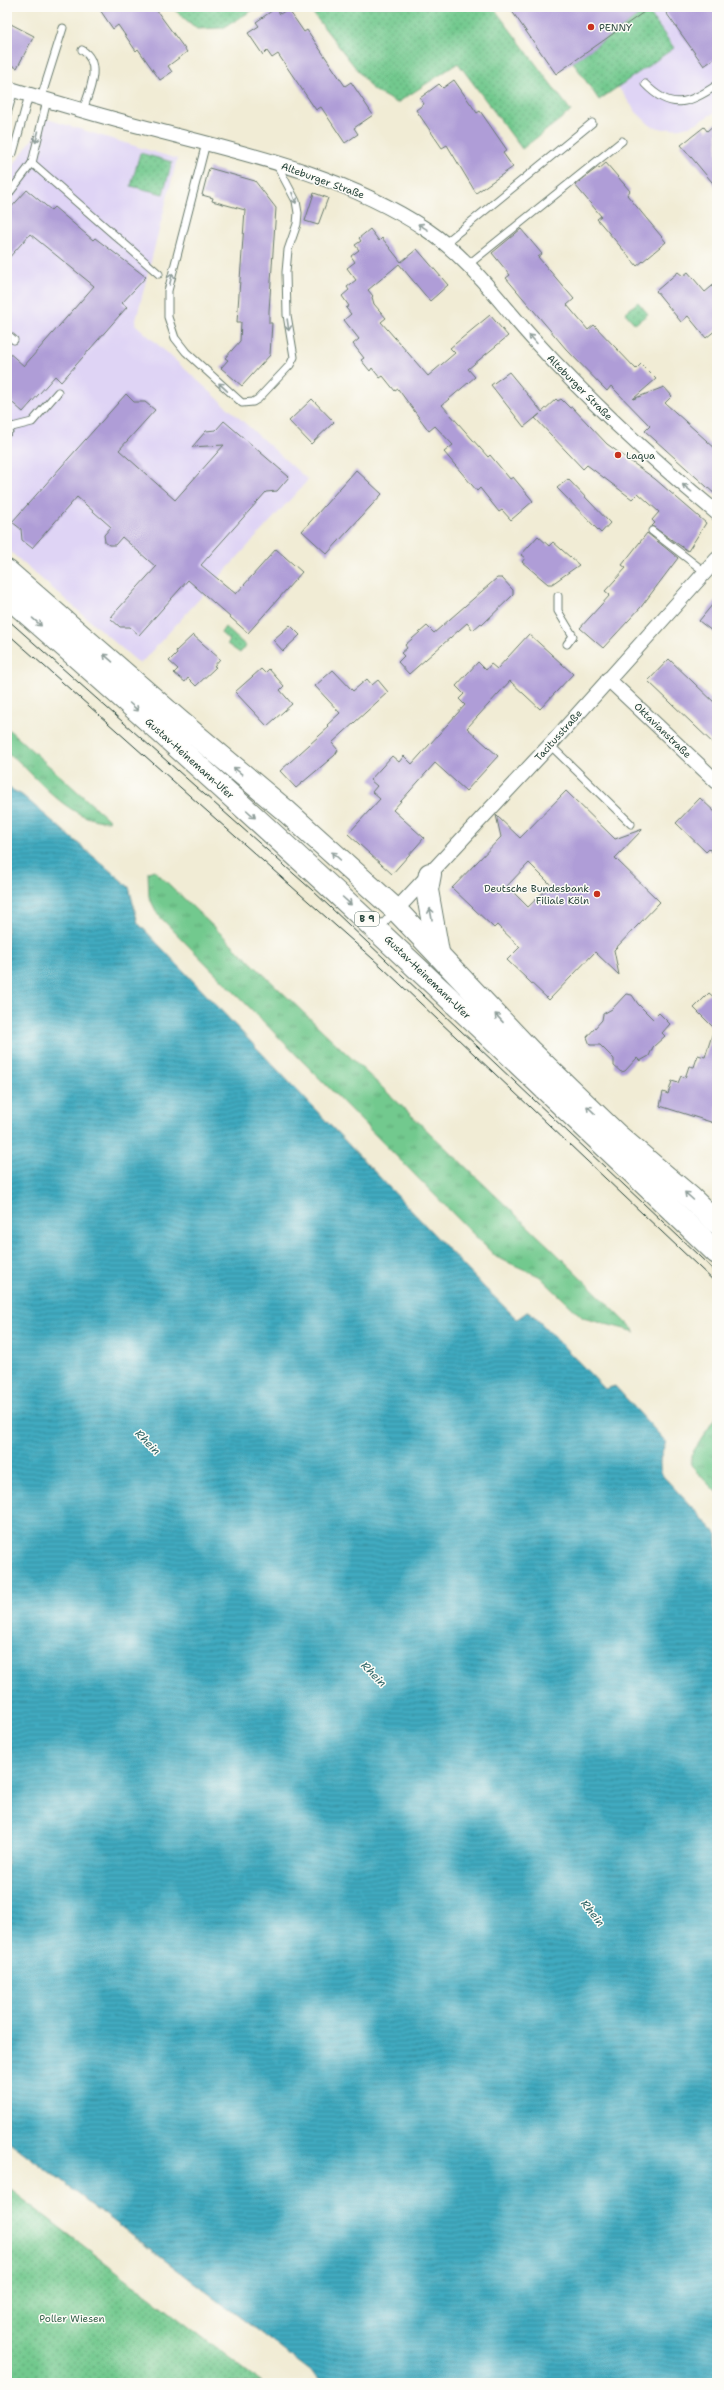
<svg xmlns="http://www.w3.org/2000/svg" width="724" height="2390" viewBox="0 0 724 2390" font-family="'Shantell Sans',sans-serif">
	<defs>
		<pattern id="grass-tufts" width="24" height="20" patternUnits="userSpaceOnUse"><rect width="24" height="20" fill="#72c98e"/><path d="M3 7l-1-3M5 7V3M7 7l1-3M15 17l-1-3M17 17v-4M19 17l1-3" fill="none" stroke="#5da475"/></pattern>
		<pattern id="park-dots" width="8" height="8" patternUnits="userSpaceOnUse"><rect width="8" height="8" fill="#72c98e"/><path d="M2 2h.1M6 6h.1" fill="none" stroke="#5da475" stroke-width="1.8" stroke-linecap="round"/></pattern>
		<pattern id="water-rules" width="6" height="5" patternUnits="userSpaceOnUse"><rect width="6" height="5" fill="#41aac0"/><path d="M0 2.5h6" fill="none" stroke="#368c9d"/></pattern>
	</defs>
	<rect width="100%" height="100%" fill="#fdfcf7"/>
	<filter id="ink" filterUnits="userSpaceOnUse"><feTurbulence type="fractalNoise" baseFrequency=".025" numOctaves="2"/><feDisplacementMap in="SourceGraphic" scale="8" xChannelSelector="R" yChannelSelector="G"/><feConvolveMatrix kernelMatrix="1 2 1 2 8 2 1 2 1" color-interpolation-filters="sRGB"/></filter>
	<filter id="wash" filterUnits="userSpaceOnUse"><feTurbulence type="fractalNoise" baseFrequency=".012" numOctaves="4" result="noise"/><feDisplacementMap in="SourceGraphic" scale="16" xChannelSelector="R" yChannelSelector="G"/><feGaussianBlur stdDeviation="0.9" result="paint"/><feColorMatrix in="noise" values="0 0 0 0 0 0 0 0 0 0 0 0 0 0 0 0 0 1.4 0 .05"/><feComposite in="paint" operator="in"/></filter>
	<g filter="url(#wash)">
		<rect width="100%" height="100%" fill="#f1ecd5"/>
		<g fill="#dfd4f5">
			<polygon points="509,7 717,7 717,111 693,125 680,128 664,129 651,126 636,112 618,87 599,100 573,62 556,74"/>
			<polygon points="47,119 177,159 135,324 308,480 140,664 7,549 7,174"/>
		</g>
		<g fill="url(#grass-tufts)" stroke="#488361">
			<path d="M7 728 108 819 109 821C71 822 41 782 16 759L7 754Z"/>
			<polygon points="154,870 559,1256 636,1332 583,1318 539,1276 496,1257 158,915 149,897 148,872"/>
			<polygon points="717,1415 717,1493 691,1466 691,1455"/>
		</g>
		<g fill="url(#park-dots)" stroke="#488361">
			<polygon points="171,7 258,7 223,28 197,29"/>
			<polygon points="308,7 493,7 571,111 522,149 458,63 397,103 373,90"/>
			<polygon points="647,10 674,48 599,100 573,62"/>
			<polygon points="140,153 172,162 163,194 131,186"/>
			<polygon points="638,302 648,314 635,324 625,313"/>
			<polygon points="225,627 246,646 240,653 227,644 230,641 221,633"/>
			<polygon points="7,2187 262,2383 7,2383"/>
		</g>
		<path fill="url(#water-rules)" stroke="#30747a" d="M7 787 22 795 129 887 138 923 484 1287 517 1319 527 1312 531 1313 605 1389 615 1386 666 1442C661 1454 657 1464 663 1476L717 1534V2383H326L7 2140Z"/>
		<g id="blocks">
			<g fill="#af9dd7" fill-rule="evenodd">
				<polygon points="98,7 154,7 187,52 168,66 172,72 160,80 138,49 136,51 118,25 113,29"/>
				<polygon points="509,7 651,7 556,74"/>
				<polygon points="662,7 717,7 717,57 704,66"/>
				<polygon points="276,8 280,14 288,9 304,32 307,30 345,86 351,82 373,115 354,128 358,134 345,143 321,107 316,110 278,54 272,58 267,51 263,55 248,33 259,26 256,22"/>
				<polygon points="7,22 34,36 17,68 7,63"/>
				<polygon points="454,80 477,113 480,111 507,150 503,153 513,167 476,193 447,145 442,148 416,110 424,104 420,98 439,84 443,88"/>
				<polygon points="717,122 717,188 681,145 704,127 707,131"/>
				<polygon points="606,163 630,191 627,195 666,242 637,266 597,219 601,216 575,185 598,167 599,169"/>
				<polygon points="209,168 255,181 276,208 269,311 269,323 272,323 270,355 242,386 221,368 228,360 225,358 240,341 241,322 237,322 245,210 212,201 213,198 202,195"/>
				<polygon points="27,190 51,210 54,207 93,240 95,238 146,277 122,303 127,307 61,382 55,376 23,412 7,398 7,351 24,366 94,286 30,234 7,260 7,212"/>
				<polygon points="314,193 328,198 318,225 305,221"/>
				<polygon points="370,229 379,241 382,238 401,262 417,249 448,285 430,301 399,264 368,290 373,296 372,297 374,304 386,318 381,322 428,376 455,353 450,348 490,315 508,336 468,369 475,377 442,405 488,457 490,455 510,479 513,477 533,501 511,520 502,510 499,512 480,488 477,491 444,452 453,445 435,426 429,431 398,389 395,391 383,376 380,378 372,368 370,371 361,360 364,358 353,344 359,339 344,320 351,314 346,308 349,306 342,296 349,290 347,287 356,280 347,268 355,262 351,256 359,250 355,245 361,241 359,238"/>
				<polygon points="521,229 542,254 538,257 574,299 567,305 588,330 594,325 636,369 641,364 656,379 633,399 664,387 672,396 665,403 717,450 717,496 645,431 650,426 611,386 607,391 566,349 506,278 510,275 492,253"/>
				<polygon points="678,272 683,276 688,272 705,292 717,282 717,329 706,338 688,316 681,322 656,291"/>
				<polygon points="509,372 542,412 556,399 558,401 561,399 570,408 572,407 607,444 655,479 706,523 688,551 652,526 655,523 652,520 659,512 638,493 632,499 587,465 583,469 535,418 540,414 524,427 491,385"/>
				<polygon points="126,394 134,402 145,402 155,410 119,450 175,500 224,445 192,447 206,431 216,430 224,421 289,477 277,491 266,492 201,565 236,594 276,549 302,572 248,633 188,580 139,635 130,627 120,627 110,618 156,567 122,537 115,545 109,545 105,542 104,535 111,527 77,497 32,548 22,540 21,529 12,522"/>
				<polygon points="312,399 334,422 311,444 289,421"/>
				<polygon points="356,470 382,494 327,554 302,531"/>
				<polygon points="568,479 610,523 601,533 557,488"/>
				<polygon points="647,533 678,558 641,607 603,648 580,628 610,595 605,591 626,568 622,565"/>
				<polygon points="538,536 549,546 553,542 579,565 552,584 548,584 522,562 525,558 521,555"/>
				<polygon points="497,578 502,578 513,590 513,595 482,625 481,623 473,630 467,623 409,674 398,662 404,656 401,653 407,648 405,645 427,626 434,633"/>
				<polygon points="717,599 717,635 699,621"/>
				<polygon points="290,625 300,635 283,651 273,640"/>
				<polygon points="529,634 573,674 540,709 510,681 467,728 498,756 466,791 435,763 393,810 424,838 392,874 348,834 380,799 372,792 377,786 370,780 392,756 399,762 404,756 412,764 465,705 459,699 464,694 456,686 478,662 486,670 491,664 497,669"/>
				<polygon points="193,635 220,659 214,666 216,667 196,686 188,678 185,682 174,673 178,669 169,661 177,653 176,651"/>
				<polygon points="669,659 717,705 717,747 648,681"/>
				<polygon points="261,669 265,673 269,669 284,686 280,690 292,704 267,726 235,692"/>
				<polygon points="333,670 353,691 367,679 372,685 378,680 388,692 332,743 338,750 335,755 296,788 280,771 329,727 327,725 340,713 315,686"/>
				<path d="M566 791 615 839 643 829 615 858 660 902 614 950 619 975 595 952 549 1000 507 960 520 947 497 925 494 928 452 888 501 837 496 815 520 838ZM529 863 551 885 528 907 507 886Z"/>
				<polygon points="700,798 717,814 717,857 709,849 706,852 676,823"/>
				<polygon points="709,993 717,1000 717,1124 660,1106 663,1092 668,1094 672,1081 678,1083 681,1076 685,1078 689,1066 694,1067 698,1055 705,1057 714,1029 716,1030 694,1008"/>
				<polygon points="626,994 632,995 638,1004 653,1019 659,1013 670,1024 662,1033 665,1036 653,1047 649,1056 640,1061 637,1058 625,1071 621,1072 614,1066 614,1059 600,1045 590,1045 587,1037 602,1020 603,1014 612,1009"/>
			</g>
		</g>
	</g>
	<g filter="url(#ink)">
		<use href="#blocks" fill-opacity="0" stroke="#687a6c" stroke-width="1"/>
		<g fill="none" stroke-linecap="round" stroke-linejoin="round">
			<defs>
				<g id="lane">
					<path d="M82 50C103 63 89 92 83 110"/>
					<path d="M645 84C671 111 689 104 717 85"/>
					<polyline points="41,98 63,28"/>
					<polyline points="7,114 14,90"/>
					<polyline points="206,143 168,291 168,317 175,338 186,352 242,403 253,402 258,399 290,365 294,357 287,315 286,272 288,250 297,224 298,213 296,201 276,163"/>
					<polyline points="13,153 29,95"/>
					<polyline points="32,163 159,274"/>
					<polyline points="7,196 32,163 47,100"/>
					<polyline points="444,244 592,123"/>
					<polyline points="469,264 622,141"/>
					<polyline points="7,334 14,340"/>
					<polyline points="7,423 12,427 7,433"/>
					<polyline points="12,427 32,422 58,392"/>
					<polyline points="652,531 705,572"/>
					<polyline points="558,596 558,611 573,636 567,644"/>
					<polyline points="550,745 631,824"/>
					<polyline points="378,929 394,912"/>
				</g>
				<g id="street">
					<path d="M7 88C53 102 100 116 147 128 243 153 343 174 427 230 470 259 499 302 534 340 590 402 652 459 717 513"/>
					<polyline points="608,679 717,782"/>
					<polyline points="396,910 550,745 717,559"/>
				</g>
				<g id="primary">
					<polyline points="7,571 178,720 286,811 396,910 531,1052 617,1135 691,1198 717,1223"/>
					<path d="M7 596C251 808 484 1030 717 1253"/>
					<polyline points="430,874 427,890 438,952"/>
				</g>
			</defs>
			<use href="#lane" stroke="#687a6c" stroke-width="9"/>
			<use href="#street" stroke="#687a6c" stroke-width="16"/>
			<use href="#primary" stroke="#687a6c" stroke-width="24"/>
			<use href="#lane" stroke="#fff" stroke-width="7"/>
			<use href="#street" stroke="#fff" stroke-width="14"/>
			<use href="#primary" stroke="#fff" stroke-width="22"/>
			<g stroke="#1f3d34" stroke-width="1">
				<polyline points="7,619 312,890 717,1273"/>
				<polyline points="7,633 382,967 717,1284"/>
			</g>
		</g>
		<defs><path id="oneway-shaft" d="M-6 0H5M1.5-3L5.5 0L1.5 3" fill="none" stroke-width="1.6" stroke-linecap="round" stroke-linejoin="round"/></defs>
		<g stroke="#8f9e9a">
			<use href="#oneway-shaft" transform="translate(37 137) rotate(104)"/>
			<use href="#oneway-shaft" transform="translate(294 198) rotate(69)"/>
			<use href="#oneway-shaft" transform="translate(423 227) rotate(-149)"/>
			<use href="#oneway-shaft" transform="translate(171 279) rotate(-76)"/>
			<use href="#oneway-shaft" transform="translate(288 325) rotate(82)"/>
			<use href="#oneway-shaft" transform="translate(533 339) rotate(-132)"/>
			<use href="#oneway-shaft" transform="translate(223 387) rotate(-137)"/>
			<use href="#oneway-shaft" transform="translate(687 488) rotate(-141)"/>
			<use href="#oneway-shaft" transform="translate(37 622) rotate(41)"/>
			<use href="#oneway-shaft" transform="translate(108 658) rotate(-139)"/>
			<use href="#oneway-shaft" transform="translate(134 707) rotate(42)"/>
			<use href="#oneway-shaft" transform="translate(238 771) rotate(-140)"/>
			<use href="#oneway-shaft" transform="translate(251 814) rotate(42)"/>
			<use href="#oneway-shaft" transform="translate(336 856) rotate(-138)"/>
			<use href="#oneway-shaft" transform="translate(347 901) rotate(42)"/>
			<use href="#oneway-shaft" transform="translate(431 914) rotate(-100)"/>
			<use href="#oneway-shaft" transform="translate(499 1018) rotate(-133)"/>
			<use href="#oneway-shaft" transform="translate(591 1110) rotate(-136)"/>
			<use href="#oneway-shaft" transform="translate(689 1196) rotate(-138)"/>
		</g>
	</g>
	<g fill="#c8321e" stroke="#fdfcf7" stroke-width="1.5">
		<circle cx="591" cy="27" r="4"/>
		<circle cx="618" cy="455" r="4"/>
		<circle cx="597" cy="894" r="4"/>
	</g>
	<g text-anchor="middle" stroke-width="3" stroke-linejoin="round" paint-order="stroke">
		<rect fill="#fdfcf7" stroke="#62766e" stroke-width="1" x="355" y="912" width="24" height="14" rx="3"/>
		<g font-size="9" font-weight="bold" fill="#1f3d34">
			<text x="367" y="922">B 9</text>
		</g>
		<g font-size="10" fill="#1f3d34" stroke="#fdfcf7" text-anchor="start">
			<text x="599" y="31">PENNY</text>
			<text x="626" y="459">Laqua</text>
			<text x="589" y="892" text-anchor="end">Deutsche Bundesbank<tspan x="589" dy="12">Filiale Köln</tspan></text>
		</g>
		<g font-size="10" fill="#1f3d34" stroke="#fdfcf7">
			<text transform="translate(323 180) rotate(20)" y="4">Alteburger Straße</text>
			<text transform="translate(580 387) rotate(45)" y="4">Alteburger Straße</text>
			<text transform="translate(663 730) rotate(44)" y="4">Oktavianstraße</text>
			<text transform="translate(558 735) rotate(-48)" y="4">Tacitusstraße</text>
			<text transform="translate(190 758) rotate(42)" y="4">Gustav-Heinemann-Ufer</text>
			<text transform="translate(428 977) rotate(44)" y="4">Gustav-Heinemann-Ufer</text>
		</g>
		<g font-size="10" fill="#34604a" stroke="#fdfcf7">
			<text x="72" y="2322">Poller Wiesen</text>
		</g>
		<g font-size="11" font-style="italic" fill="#2b6365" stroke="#fdfcf7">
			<text transform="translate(148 1442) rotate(46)" y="4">Rhein</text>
			<text transform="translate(374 1674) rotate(46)" y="4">Rhein</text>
			<text transform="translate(593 1913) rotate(52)" y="4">Rhein</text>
		</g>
	</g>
	<rect width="724" height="2390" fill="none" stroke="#fdfcf7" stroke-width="24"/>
</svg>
